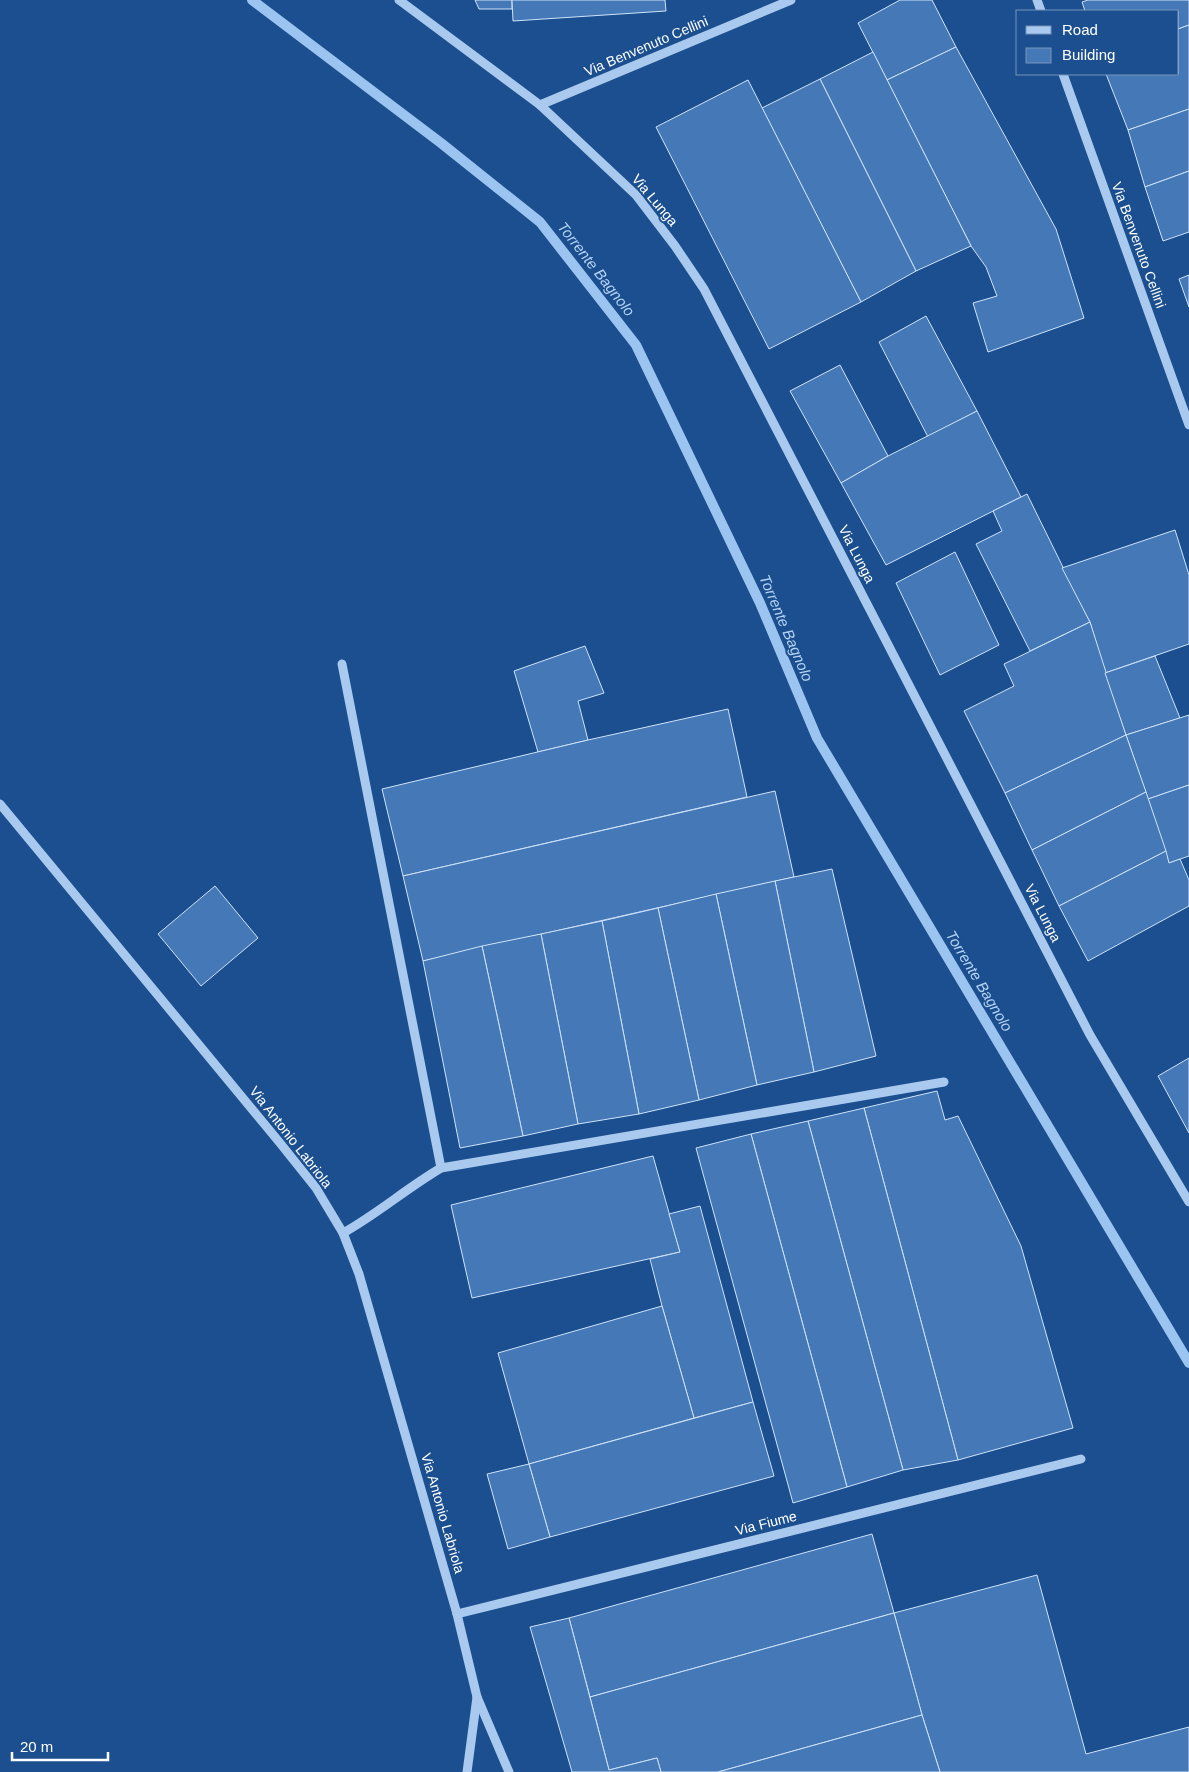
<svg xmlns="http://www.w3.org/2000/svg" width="1189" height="1772" viewBox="0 0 1189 1772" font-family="Helvetica,sans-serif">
	<rect width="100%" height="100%" fill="#1b4f8f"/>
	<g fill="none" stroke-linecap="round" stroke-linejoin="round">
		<polyline stroke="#9cc4f0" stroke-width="10" points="252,0 441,143 540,222 636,345 760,603 817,738 1189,1363"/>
	</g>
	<g fill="#4478b7" stroke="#cfe3fa">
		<polygon points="475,0 512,0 512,9 479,9"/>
		<polygon points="512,0 665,0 666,11 513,21"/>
		<polygon points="900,0 932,0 956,47 887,80 858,23"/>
		<polygon points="1088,0 1189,0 1189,25 1178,29 1178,11 1085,11 1082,2"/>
		<polygon points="1189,25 1189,109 1128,130 1106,74 1178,74 1178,29"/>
		<polygon points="956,47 1056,229 1084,318 988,352 973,303 997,296 986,267 971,246 887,80"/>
		<polygon points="873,52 971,246 916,271 820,79"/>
		<polygon points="820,79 916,271 861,302 762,108"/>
		<polygon points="748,80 861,302 769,349 656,127"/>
		<polygon points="1189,109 1189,171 1145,187 1128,130"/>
		<polygon points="1189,171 1189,232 1163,241 1145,187"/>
		<polygon points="1189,275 1189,307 1179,279"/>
		<polygon points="926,316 977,411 928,437 879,342"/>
		<polygon points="840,365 888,456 841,483 790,391"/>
		<polygon points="977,411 1021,497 886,565 841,483 888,456"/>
		<polygon points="1027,494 1090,622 1030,651 976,544 1002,531 993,511"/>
		<polygon points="1175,530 1189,575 1189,644 1105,673 1090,622 1062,568"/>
		<polygon points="955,552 999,645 940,675 896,583"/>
		<polygon points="1090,622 1126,735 1005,793 964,711 1014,686 1004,664"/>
		<polygon points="585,646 604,693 578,701 588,740 538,752 514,671"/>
		<polygon points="1155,656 1180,718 1126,735 1105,673"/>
		<polygon points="728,709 747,797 403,876 382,789 588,740"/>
		<polygon points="1189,715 1189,785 1148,799 1126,735"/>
		<polygon points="1126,735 1146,792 1032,850 1005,793"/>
		<polygon points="1189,785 1189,856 1169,863 1148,799"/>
		<polygon points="775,791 794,877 423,961 403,876"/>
		<polygon points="1146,792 1166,851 1059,906 1032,850"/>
		<polygon points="1166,851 1169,863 1180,859 1189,880 1189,906 1088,961 1059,906"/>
		<polygon points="832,869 876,1056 814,1072 775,881"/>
		<polygon points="775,881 814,1072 757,1085 716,894"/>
		<polygon points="215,886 258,938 201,986 158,934"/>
		<polygon points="716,894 757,1085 699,1100 658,908"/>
		<polygon points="658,908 699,1100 639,1114 602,921"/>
		<polygon points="602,921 639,1114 578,1124 541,934"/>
		<polygon points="541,934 578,1124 523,1136 482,946"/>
		<polygon points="482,946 523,1136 460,1148 423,961"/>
		<polygon points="1189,1058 1189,1133 1158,1076"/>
		<polygon points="937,1091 945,1120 958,1116 1021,1246 1073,1428 958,1460 864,1108"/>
		<polygon points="864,1108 958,1460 903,1470 808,1121"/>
		<polygon points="808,1121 903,1470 847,1487 751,1134"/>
		<polygon points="751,1134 847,1487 793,1503 696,1148"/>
		<polygon points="653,1156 680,1252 472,1298 451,1205"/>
		<polygon points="700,1206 753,1402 694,1418 662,1306 650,1259 680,1252 669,1214"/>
		<polygon points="662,1306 694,1418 529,1464 498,1353"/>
		<polygon points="753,1402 774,1476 550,1537 529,1464"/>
		<polygon points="529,1464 550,1537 508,1549 487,1474"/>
		<polygon points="872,1534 894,1613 590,1697 569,1618"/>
		<polygon points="1037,1575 1086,1754 1189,1727 1189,1772 940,1772 922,1715 894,1613"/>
		<polygon points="894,1613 922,1715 718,1772 661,1772 657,1758 609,1770 590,1697"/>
		<polygon points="569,1618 609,1770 657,1758 661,1772 572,1772 530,1627"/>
		<polygon points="922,1715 940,1772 718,1772"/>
	</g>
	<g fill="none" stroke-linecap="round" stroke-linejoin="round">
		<g stroke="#a9c9ee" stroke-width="9">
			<polyline points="399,0 540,105 636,195 675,246 704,289 1090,1035 1189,1202"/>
			<polyline points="1037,0 1041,11"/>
			<polyline points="1063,74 1189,425"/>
			<polyline points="540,105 791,0"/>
			<polyline points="342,664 441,1168"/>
			<polyline points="0,804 280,1143 316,1188 343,1233 359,1274 457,1614 477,1697 509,1772"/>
			<path d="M343 1233C377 1214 407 1188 441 1168L944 1082"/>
			<polyline points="457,1614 1081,1459"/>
			<polyline points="467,1772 477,1697"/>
		</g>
	</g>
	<g text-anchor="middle" stroke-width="4" stroke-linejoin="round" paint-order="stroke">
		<g font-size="14" fill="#fff" stroke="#1b4f8f">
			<text transform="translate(646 46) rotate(-23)" y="5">Via Benvenuto Cellini</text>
			<text transform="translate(655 200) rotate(50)" y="5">Via Lunga</text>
			<text transform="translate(1139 245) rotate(70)" y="5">Via Benvenuto Cellini</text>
			<text transform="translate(857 554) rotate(63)" y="5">Via Lunga</text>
			<text transform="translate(1043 913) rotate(63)" y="5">Via Lunga</text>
			<text transform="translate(291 1137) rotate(52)" y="5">Via Antonio Labriola</text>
			<text transform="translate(443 1513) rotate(74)" y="5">Via Antonio Labriola</text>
			<text transform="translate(766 1523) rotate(-14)" y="5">Via Fiume</text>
		</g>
		<g font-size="15" font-style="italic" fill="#b5d3f5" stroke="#1b4f8f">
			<text transform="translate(596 269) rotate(52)" y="5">Torrente Bagnolo</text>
			<text transform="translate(786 628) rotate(67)" y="5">Torrente Bagnolo</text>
			<text transform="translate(979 981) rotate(59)" y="5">Torrente Bagnolo</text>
		</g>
	</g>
	<rect x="1016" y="10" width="162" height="65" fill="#1b4f8f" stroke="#7695bc"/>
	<rect x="1026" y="26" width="25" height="8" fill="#a9c9ee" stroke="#7695bc"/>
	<text x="1062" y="35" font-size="15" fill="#ffffff">Road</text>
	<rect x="1026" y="48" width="25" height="15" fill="#4478b7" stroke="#7695bc"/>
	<text x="1062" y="60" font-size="15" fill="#ffffff">Building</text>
	<path d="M12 1752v8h96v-8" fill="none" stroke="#ffffff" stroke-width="2.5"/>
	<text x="20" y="1752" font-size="15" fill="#ffffff" stroke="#1b4f8f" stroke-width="4" paint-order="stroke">20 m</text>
</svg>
